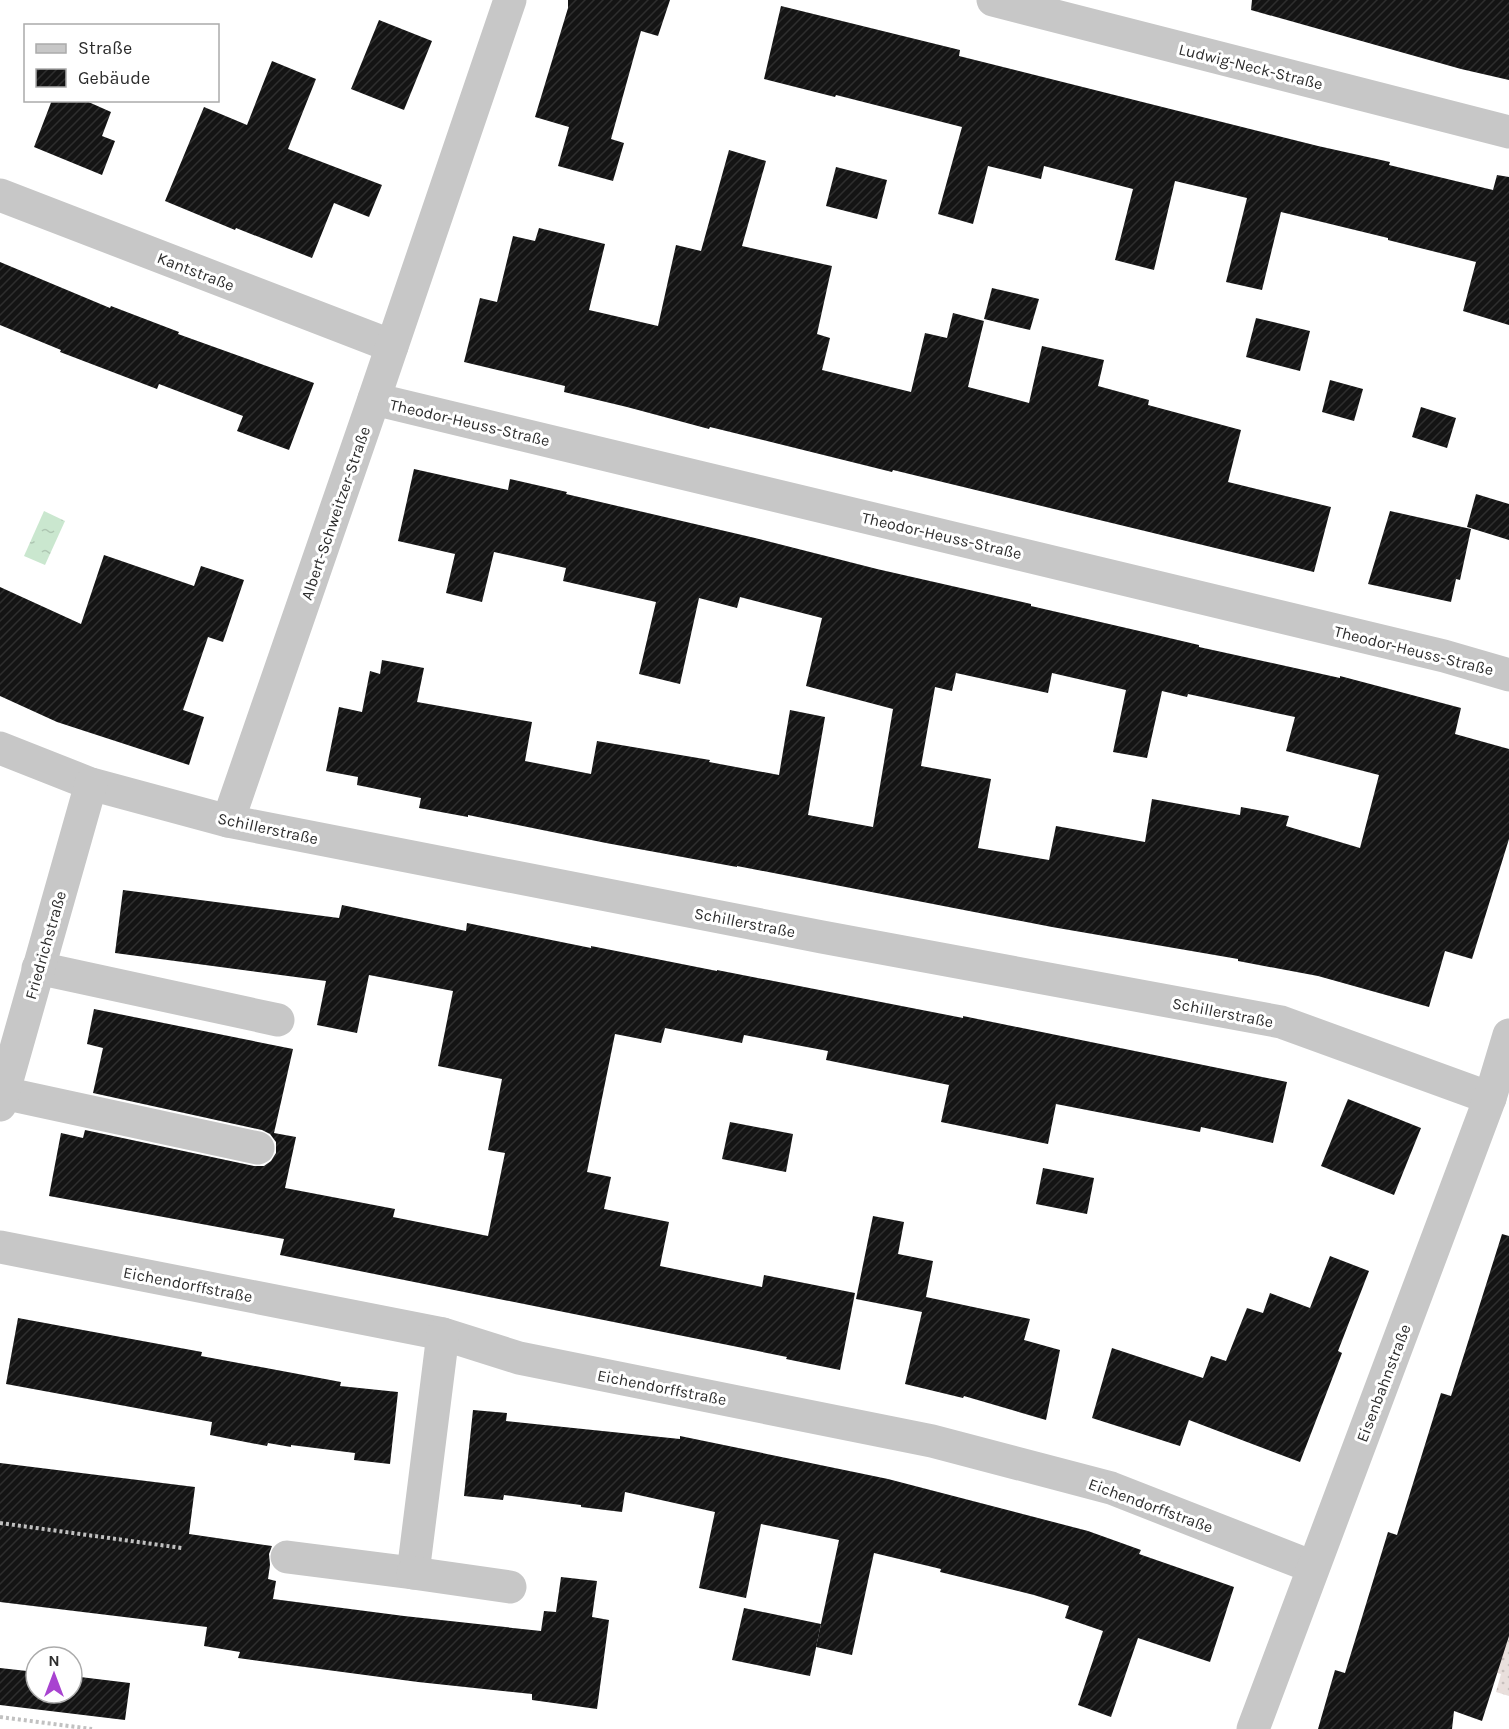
<svg xmlns="http://www.w3.org/2000/svg" width="1509" height="1729" viewBox="0 0 1509 1729" font-family="Karla,sans-serif">
	<defs>
		<pattern id="grass-dots" width="8" height="8" patternUnits="userSpaceOnUse" patternTransform="scale(1.5)"><rect width="8" height="8" fill="#e9dfdc"/><path d="M2 2h.1M6 6h.1" fill="none" stroke="#c8c0bd" stroke-width="1.8" stroke-linecap="round"/></pattern>
		<pattern id="water-ripples" width="26" height="14" patternUnits="userSpaceOnUse" patternTransform="scale(1.5)"><rect width="26" height="14" fill="#cae7cf"/><path d="M2 4q2-2 4 0t4 0M15 11q2-2 4 0t4 0" fill="none" stroke="#aec6b2"/></pattern>
		<pattern id="building-hatch" width="6" height="6" patternUnits="userSpaceOnUse" patternTransform="scale(1.5)"><rect width="6" height="6" fill="#141414"/><path d="M-1 1l2-2M0 6l6-6M5 7l2-2" fill="none" stroke="#2e2e2e"/></pattern>
	</defs>
	<rect width="100%" height="100%" fill="#fff"/>
	<polygon fill="url(#grass-dots)" points="1509,1634 1509,1696 1496,1692 1501,1674 1442,1658"/>
	<polygon fill="url(#water-ripples)" points="44,511 65,521 45,565 24,556"/>
	<g fill="url(#building-hatch)" fill-rule="evenodd">
		<polygon points="568,0 670,0 658,36 641,31 611,139 624,143 613,181 558,166 569,127 535,117 568,8"/>
		<polygon points="1252,0 1509,0 1509,80 1461,69 1251,10"/>
		<polygon points="781,6 960,50 959,56 1318,146 1390,162 1389,165 1493,190 1497,175 1509,177 1509,325 1463,311 1476,262 1388,240 1388,238 1281,212 1262,290 1226,282 1247,198 1175,181 1154,270 1115,260 1133,189 1044,166 1041,179 988,166 973,224 938,214 962,127 836,95 835,97 764,79"/>
		<polygon points="379,20 432,41 404,110 351,89"/>
		<polygon points="272,61 316,79 288,149 382,185 369,217 334,203 312,258 236,228 235,230 165,201 204,107 247,125"/>
		<polygon points="52,100 84,100 111,112 102,136 115,141 102,175 34,147"/>
		<polygon points="729,150 766,161 742,246 832,266 817,334 830,338 822,370 911,392 925,333 947,338 953,313 984,321 968,387 1029,403 1042,346 1104,360 1098,386 1149,400 1148,405 1241,430 1228,482 1331,507 1314,572 893,470 892,472 710,427 709,429 627,407 564,392 565,386 464,362 480,298 497,302 513,236 535,241 539,228 605,244 589,310 658,326 676,245 701,251"/>
		<polygon points="836,167 887,180 877,219 826,206"/>
		<polygon points="0,262 110,308 111,306 179,332 178,334 314,383 289,450 237,431 243,416 159,384 157,389 60,352 61,350 0,325"/>
		<polygon points="992,288 1039,299 1030,330 984,319"/>
		<polygon points="1256,318 1310,331 1300,371 1246,357"/>
		<polygon points="1330,380 1363,389 1354,421 1322,412"/>
		<polygon points="1421,407 1456,418 1447,448 1412,437"/>
		<path d="M414 469 508 490 510 479 567 492 566 494 755 538 877 569 1031 604V606L1148 633 1199 645V647L1340 678V676L1461 708 1455 734 1509 749V839L1472 959 1445 951 1429 1007 1318 976 1238 961V959L1052 927 737 866V867L606 843 468 815V817L419 808 421 798 357 785 358 777 326 771 339 707 362 712 370 671 380 674 382 660 424 668 417 702 532 722 525 761 591 774 597 741 710 760 709 762 779 775 790 710 825 717 808 815 873 827 893 709 806 686 822 618 740 597 737 608 699 598 680 684 639 674 656 602 563 581 566 568 494 552 482 602 446 593 455 554 398 541ZM956 673 1048 693 1052 673 1126 690 1113 752 1147 758 1162 691 1187 697 1188 694 1295 717 1286 751 1379 775 1360 848 1286 826 1289 816 1241 807 1240 815 1152 799 1145 842 1056 826 1049 860 978 848 991 779 921 766 935 687 952 691Z"/>
		<polygon points="1476,494 1509,504 1509,540 1467,527"/>
		<polygon points="1390,511 1471,529 1460,580 1456,579 1451,602 1368,584"/>
		<polygon points="104,555 194,586 201,566 244,580 223,642 208,637 183,710 204,717 189,765 57,722 0,696 0,587 81,624"/>
		<polygon points="123,890 339,918 342,905 466,931 467,923 591,948 591,946 717,971 717,970 963,1018 963,1016 1287,1082 1273,1143 1201,1127 1200,1132 1056,1104 1048,1144 941,1122 949,1085 826,1060 828,1051 744,1035 742,1043 665,1028 661,1043 615,1034 587,1172 611,1177 604,1209 669,1222 660,1266 762,1287 764,1275 855,1293 840,1370 786,1359 787,1357 280,1255 284,1239 49,1196 61,1133 83,1138 85,1130 254,1166 264,1166 271,1161 276,1153 276,1142 270,1134 262,1130 93,1093 103,1048 87,1044 94,1009 293,1049 274,1133 296,1137 285,1188 395,1209 393,1217 488,1236 505,1153 488,1150 502,1079 438,1066 453,991 369,975 357,1033 317,1025 326,981 115,953"/>
		<polygon points="1348,1099 1421,1128 1394,1195 1321,1166"/>
		<polygon points="730,1122 793,1134 786,1172 722,1159"/>
		<polygon points="1043,1168 1094,1178 1087,1214 1036,1204"/>
		<polygon points="873,1216 904,1222 898,1254 933,1261 926,1297 1030,1319 1024,1340 1060,1350 1046,1420 964,1396 963,1398 905,1384 922,1312 856,1299"/>
		<polygon points="1502,1234 1509,1236 1509,1636 1482,1721 1454,1711 1452,1729 1318,1729 1335,1670 1345,1673 1388,1532 1397,1535 1441,1393 1451,1396"/>
		<polygon points="1330,1256 1369,1271 1338,1351 1342,1353 1300,1462 1189,1420 1180,1446 1092,1418 1112,1348 1203,1378 1211,1356 1226,1361 1247,1308 1263,1313 1270,1293 1310,1308"/>
		<polygon points="18,1318 202,1352 201,1356 341,1382 340,1386 398,1392 390,1464 354,1460 355,1453 291,1445 291,1447 268,1443 267,1446 210,1435 212,1422 6,1384"/>
		<polygon points="473,1410 507,1413 506,1421 680,1439 680,1436 888,1479 1088,1531 1141,1550 1139,1554 1234,1587 1210,1662 1138,1638 1111,1717 1078,1705 1103,1631 1065,1618 1069,1606 1034,1595 940,1572 941,1569 874,1553 852,1655 816,1647 839,1540 761,1524 746,1598 699,1588 715,1512 625,1492 622,1512 581,1507 581,1505 504,1495 503,1500 464,1496"/>
		<polygon points="0,1463 195,1487 189,1534 272,1546 269,1554 270,1565 268,1579 276,1581 273,1599 404,1616 541,1631 544,1611 556,1612 561,1577 597,1581 592,1617 609,1620 597,1709 532,1700 532,1694 418,1682 238,1658 240,1652 204,1646 207,1627 0,1602"/>
		<polygon points="744,1608 821,1624 810,1676 732,1660"/>
		<polygon points="0,1668 36,1672 36,1693 72,1693 72,1676 130,1683 125,1720 0,1705"/>
	</g>
	<g fill="none" stroke-linecap="round" stroke-linejoin="round">
		<g stroke="#c1c1c1" stroke-width="4" stroke-dasharray="3 3" stroke-linecap="butt">
			<polyline points="0,1523 182,1548"/>
			<polyline points="0,1717 92,1729"/>
		</g>
		<g stroke="#c7c7c7" stroke-width="33">
			<polyline points="993,0 1509,132"/>
			<polyline points="0,195 392,346"/>
			<polyline points="374,399 1444,656 1509,675"/>
			<polyline points="0,748 91,784 228,821 822,937 1281,1022 1490,1098"/>
			<polyline points="228,821 374,399 510,0"/>
			<polyline points="38,968 278,1020"/>
			<polyline points="3,1093 258,1148"/>
			<polyline points="0,1105 91,784"/>
			<polyline points="0,1247 443,1334 519,1358 932,1441 1111,1488 1313,1567"/>
			<polyline points="287,1557 413,1573 443,1334"/>
			<polyline points="413,1573 510,1587"/>
			<polyline points="1253,1729 1490,1098 1509,1035"/>
		</g>
	</g>
	<g text-anchor="middle" stroke-width="6" stroke-linejoin="round" paint-order="stroke">
		<g font-size="16" fill="#2d2d2d" stroke="#fff">
			<text transform="translate(1251 66) rotate(14)" y="6">Ludwig-Neck-Straße</text>
			<text transform="translate(196 271) rotate(21)" y="6">Kantstraße</text>
			<text transform="translate(470 422) rotate(13)" y="6">Theodor-Heuss-Straße</text>
			<text transform="translate(335 513) rotate(-71)" y="6">Albert-Schweitzer-Straße</text>
			<text transform="translate(942 535) rotate(13)" y="6">Theodor-Heuss-Straße</text>
			<text transform="translate(1414 650) rotate(14)" y="6">Theodor-Heuss-Straße</text>
			<text transform="translate(268 828) rotate(12)" y="6">Schillerstraße</text>
			<text transform="translate(745 922) rotate(11)" y="6">Schillerstraße</text>
			<text transform="translate(45 945) rotate(-74)" y="6">Friedrichstraße</text>
			<text transform="translate(1223 1012) rotate(11)" y="6">Schillerstraße</text>
			<text transform="translate(188 1284) rotate(11)" y="6">Eichendorffstraße</text>
			<text transform="translate(1383 1383) rotate(-69)" y="6">Eisenbahnstraße</text>
			<text transform="translate(662 1387) rotate(11)" y="6">Eichendorffstraße</text>
			<text transform="translate(1151 1505) rotate(20)" y="6">Eichendorffstraße</text>
		</g>
	</g>
	<rect x="24" y="24" width="195" height="78" fill="#ffffff" stroke="#ababab" stroke-width="1.5"/>
	<rect x="36" y="44" width="30" height="9" fill="#c7c7c7" stroke="#ababab" stroke-width="1.5"/>
	<text x="78" y="54" font-size="18" fill="#2d2d2d">Straße</text>
	<rect x="36" y="69" width="30" height="18" fill="url(#building-hatch)" stroke="#ababab" stroke-width="1.5"/>
	<text x="78" y="84" font-size="18" fill="#2d2d2d">Gebäude</text>
	<g transform="translate(54 1675)"><circle r="28" fill="#ffffff" stroke="#ababab" stroke-width="1.5"/>
	<path d="M0-4.5L10 22L0 15L-10 22Z" fill="#a843d0"/>
	<text y="-9" font-size="16" font-weight="bold" text-anchor="middle" fill="#2d2d2d">N</text>
	</g>
</svg>
